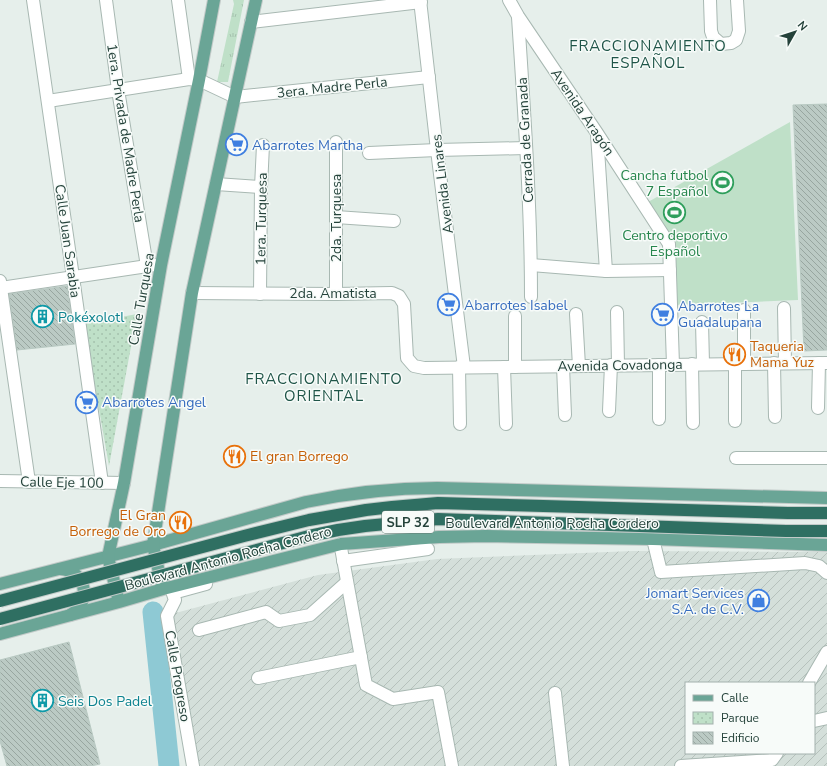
<svg xmlns="http://www.w3.org/2000/svg" width="827" height="766" viewBox="0 0 827 766" font-family="'Nunito Sans',sans-serif">
	<defs>
		<pattern id="industrial-furrows" width="10" height="10" patternUnits="userSpaceOnUse"><rect width="10" height="10" fill="#d4dfda"/><path d="M-1 1l2-2M0 10L10 0M9 11l2-2" fill="none" stroke="#b6c1bc"/></pattern>
		<pattern id="grass-tufts" width="24" height="20" patternUnits="userSpaceOnUse"><rect width="24" height="20" fill="#bfe0c8"/><path d="M3 7l-1-3M5 7V3M7 7l1-3M15 17l-1-3M17 17v-4M19 17l1-3" fill="none" stroke="#a4c1ad"/></pattern>
		<pattern id="park-dots" width="8" height="8" patternUnits="userSpaceOnUse"><rect width="8" height="8" fill="#bfe0c8"/><path d="M2 2h.1M6 6h.1" fill="none" stroke="#a4c1ad" stroke-width="1.8" stroke-linecap="round"/></pattern>
		<pattern id="building-back-hatch" width="6" height="6" patternUnits="userSpaceOnUse"><rect width="6" height="6" fill="#bbcac4"/><path d="M-1 5l2 2M0 0l6 6M5-1l2 2" fill="none" stroke="#98a6a0"/></pattern>
	</defs>
	<rect width="100%" height="100%" fill="#e6efeb"/>
	<path fill="url(#industrial-furrows)" fill-rule="evenodd" d="M633 551 827 552V766H196L168 615 318 575 437 559ZM686 683H814V753H686Z"/>
	<polygon fill="url(#grass-tufts)" points="233,0 244,0 228,82 217,82 234,4"/>
	<polygon fill="url(#park-dots)" points="137,314 109,466 84,324"/>
	<polygon fill="#bfe0c8" points="790,122 798,300 675,305 673,240 648,202"/>
	<g fill="none" stroke-linecap="round" stroke-linejoin="round">
		<polyline stroke="#8ec9d4" stroke-width="21" points="153,612 169,766"/>
	</g>
	<g fill="url(#building-back-hatch)" stroke="#b8c9c2">
		<polygon points="827,104 827,350 804,351 793,105"/>
		<polygon points="67,286 75,344 17,350 9,294"/>
		<polygon points="69,642 100,764 91,766 7,766 0,741 0,660"/>
	</g>
	<g fill="none" stroke-linecap="round" stroke-linejoin="round">
		<defs>
			<g id="minor">
				<polyline points="33,0 73,277 102,483"/>
				<polyline points="106,0 118,90 147,266"/>
				<polyline points="178,0 189,79"/>
				<polyline points="420,0 437,150 464,367"/>
				<polyline points="509,0 518,16 597,133 669,244 673,365"/>
				<polyline points="710,0 711,31 713,37 721,44 731,43 736,40 739,31 737,0"/>
				<path d="M518 17C524 110 531 204 531 297"/>
				<polyline points="251,22 421,2"/>
				<polyline points="48,101 189,79 199,80 235,97 429,77"/>
				<polyline points="597,134 606,271"/>
				<polyline points="336,142 336,294"/>
				<polyline points="369,153 437,150 526,148"/>
				<polyline points="216,184 261,187"/>
				<polyline points="336,217 394,221"/>
				<polyline points="531,265 606,271 670,270"/>
				<polyline points="0,281 29,482"/>
				<polyline points="0,288 154,265"/>
				<polyline points="192,293 336,294 392,293 399,296 404,304 407,358 414,366 424,368 827,363"/>
				<polyline points="260,294 261,187 263,145"/>
				<polyline points="784,308 785,363"/>
				<polyline points="617,312 618,365"/>
				<polyline points="576,314 579,366"/>
				<polyline points="515,316 515,367"/>
				<polyline points="702,322 703,364"/>
				<polyline points="774,363 775,417"/>
				<polyline points="692,364 693,423"/>
				<polyline points="744,364 744,310"/>
				<polyline points="563,366 565,415"/>
				<polyline points="459,367 460,424"/>
				<polyline points="504,367 506,424"/>
				<polyline points="818,408 819,363"/>
				<polyline points="609,411 611,365"/>
				<polyline points="659,419 659,365"/>
				<polyline points="735,421 735,364"/>
				<polyline points="736,458 827,458"/>
				<polyline points="0,481 124,483"/>
				<polyline points="653,539 661,572 805,563 819,566 827,573"/>
				<polyline points="341,544 341,548 366,685 393,699 438,692 452,766"/>
				<polyline points="343,561 428,549"/>
				<polyline points="171,588 175,600 167,616 193,766"/>
				<polyline points="173,593 206,584"/>
				<polyline points="199,630 266,612 279,621 310,615 347,582"/>
				<polyline points="258,678 361,657"/>
				<polyline points="809,683 827,652"/>
				<polyline points="555,693 563,766"/>
				<polyline points="814,721 827,718"/>
				<polyline points="681,766 772,760 777,753"/>
			</g>
			<g id="major">
				<path d="M60 569C86 570 93 602 70 615"/>
				<path d="M0 584 153 545 306 502C349 493 393 488 437 488L827 498"/>
				<polyline points="162,586 153,545 192,293 256,0"/>
				<polyline points="118,598 108,557 124,483 161,265 199,80 214,0"/>
				<polyline points="0,634 119,602 163,589 341,544 439,537 486,536 653,539 827,545"/>
			</g>
		</defs>
		<use href="#minor" stroke="#a8b8b2" stroke-width="14"/>
		<use href="#major" stroke="#c2cac8" stroke-width="14"/>
		<use href="#minor" stroke="#fff" stroke-width="12"/>
		<use href="#major" stroke="#6aa596" stroke-width="12"/>
		<defs>
			<g id="highway-bridge">
				<polyline points="0,601 244,536 309,520 366,510 392,507 438,503 788,513 827,513"/>
				<polyline points="0,619 309,536 338,530 365,526 438,519 786,531 827,531"/>
			</g>
		</defs>
		<use href="#highway-bridge" stroke="#c2cac8" stroke-width="14" stroke-linecap="butt"/>
		<use href="#highway-bridge" stroke="#2f6f62" stroke-width="12"/>
	</g>
	<defs>
		<symbol id="supermarket-ring" viewBox="-11 -11 22 22"><circle r="9.5" fill="#f7fbf9" stroke="#3f7fe0" stroke-width="1.5"/><path d="M-6-5.5h2.5l.6 2H6L4.5 2H-2.5L-4.4-4H-6ZM-1.5 3.2a1.3 1.3 0 1 0 .1 0ZM3 3.2a1.3 1.3 0 1 0 .1 0Z" fill="#3f7fe0"/></symbol>
		<symbol id="stadium-ring" viewBox="-11 -11 22 22"><circle r="9.5" fill="#f7fbf9" stroke="#2e9e5b" stroke-width="1.5"/><path d="M0-5a6.5 5 0 1 0 0 10a6.5 5 0 1 0 0-10ZM-3.5-1.8h7v3.6h-7Z" fill="#2e9e5b"/></symbol>
		<symbol id="building-ring" viewBox="-11 -11 22 22"><circle r="9.5" fill="#f7fbf9" stroke="#0f9aa8" stroke-width="1.5"/><path d="M-4-6H4V6H1V3H-1V6H-4ZM-2.5-4.3h1.7v1.8h-1.7ZM.8-4.3h1.7v1.8H.8ZM-2.5-1h1.7V.8h-1.7ZM.8-1h1.7V.8H.8Z" fill="#0f9aa8"/></symbol>
		<symbol id="restaurant-ring" viewBox="-11 -11 22 22"><circle r="9.5" fill="#f7fbf9" stroke="#e8710a" stroke-width="1.5"/><path d="M-5-6h1v4h1v-4h1v4h1v-4h1v5L-1.5 .5V6h-2V.5L-5-1ZM5-6V6H3V1.5H1.5Q1.5-4 5-6Z" fill="#e8710a"/></symbol>
		<symbol id="shop-ring" viewBox="-11 -11 22 22"><circle r="9.5" fill="#f7fbf9" stroke="#3f7fe0" stroke-width="1.5"/><path d="M-5-2.5h2.3a2.7 3.5 0 0 1 5.4 0H5L5.5 6h-11ZM-1.5-2.5h3a1.5 2.3 0 0 0-3 0Z" fill="#3f7fe0"/></symbol>
	</defs>
	<g fill-rule="evenodd">
		<use href="#supermarket-ring" x="224" y="132" width="25" height="25"/>
		<use href="#stadium-ring" x="710" y="170" width="25" height="25"/>
		<use href="#stadium-ring" x="662" y="200" width="25" height="25"/>
		<use href="#supermarket-ring" x="436" y="292" width="25" height="25"/>
		<use href="#supermarket-ring" x="650" y="302" width="25" height="25"/>
		<use href="#building-ring" x="30" y="304" width="25" height="25"/>
		<use href="#restaurant-ring" x="722" y="342" width="25" height="25"/>
		<use href="#supermarket-ring" x="74" y="390" width="25" height="25"/>
		<use href="#restaurant-ring" x="222" y="444" width="25" height="25"/>
		<use href="#restaurant-ring" x="168" y="510" width="25" height="25"/>
		<use href="#shop-ring" x="746" y="588" width="25" height="25"/>
		<use href="#building-ring" x="30" y="688" width="25" height="25"/>
	</g>
	<g text-anchor="middle" stroke-width="3" stroke-linejoin="round" paint-order="stroke">
		<rect fill="#f7fbf9" stroke="#637a73" stroke-width="1" x="382" y="511" width="52" height="22" rx="3"/>
		<g font-size="13" font-weight="bold" fill="#24423a">
			<text x="408" y="527">SLP 32</text>
		</g>
		<g font-size="14" fill="#24423a" stroke="#f7fbf9">
			<text transform="translate(332 87) rotate(-6)" y="5">3era. Madre Perla</text>
			<text transform="translate(583 112) rotate(56)" y="5">Avenida Aragón</text>
			<text transform="translate(126 133) rotate(81)" y="5">1era. Privada de Madre Perla</text>
			<text transform="translate(525 140) rotate(-93)" y="5">Cerrada de Granada</text>
			<text transform="translate(442 184) rotate(-97)" y="5">Avenida Linares</text>
			<text transform="translate(336 218) rotate(-90)" y="5">2da. Turquesa</text>
			<text transform="translate(261 219) rotate(-89)" y="5">1era. Turquesa</text>
			<text transform="translate(68 241) rotate(82)" y="5">Calle Juan Sarabia</text>
			<text x="333" y="298">2da. Amatista</text>
			<text transform="translate(141 299) rotate(-80)" y="5">Calle Turquesa</text>
			<text transform="translate(620 365) rotate(-1)" y="5">Avenida Covadonga</text>
			<text transform="translate(62 482) rotate(1)" y="5">Calle Eje 100</text>
			<text x="552" y="528">Boulevard Antonio Rocha Cordero</text>
			<text transform="translate(228 558) rotate(-15)" y="5">Boulevard Antonio Rocha Cordero</text>
			<text transform="translate(178 676) rotate(80)" y="5">Calle Progreso</text>
		</g>
		<g font-size="14" fill="#366cbe" stroke="#f7fbf9" text-anchor="start">
			<text x="252" y="150">Abarrotes Martha</text>
			<text x="464" y="310">Abarrotes Isabel</text>
			<text x="678" y="311">Abarrotes La<tspan x="678" dy="16">Guadalupana</tspan></text>
			<text x="102" y="407">Abarrotes Angel</text>
			<text x="744" y="598" text-anchor="end">Jomart Services<tspan x="744" dy="16">S.A. de C.V.</tspan></text>
		</g>
		<g font-size="14" fill="#27864d" stroke="#f7fbf9" text-anchor="end">
			<text x="708" y="180">Cancha futbol<tspan x="708" dy="16">7 Español</tspan></text>
			<text x="675" y="240" text-anchor="middle">Centro deportivo<tspan x="675" dy="16">Español</tspan></text>
		</g>
		<g font-size="14" fill="#0d838f" stroke="#f7fbf9" text-anchor="start">
			<text x="58" y="322">Pokéxolotl</text>
			<text x="58" y="706">Seis Dos Padel</text>
		</g>
		<g font-size="14" fill="#c56008" stroke="#f7fbf9" text-anchor="start">
			<text x="750" y="351">Taqueria<tspan x="750" dy="16">Mama Yuz</tspan></text>
			<text x="250" y="461">El gran Borrego</text>
			<text x="166" y="520" text-anchor="end">El Gran<tspan x="166" dy="16">Borrego de Oro</tspan></text>
		</g>
		<g font-size="15" letter-spacing="1" fill="#1f5548" stroke="#f7fbf9">
			<text x="648" y="51">FRACCIONAMIENTO<tspan x="648" dy="17">ESPAÑOL</tspan></text>
			<text x="324" y="384">FRACCIONAMIENTO<tspan x="324" dy="17">ORIENTAL</tspan></text>
		</g>
	</g>
	<rect x="685" y="682" width="130" height="72" fill="#f7fbf9" stroke="#a3b1ad"/>
	<rect x="693" y="695" width="20" height="6" fill="#6aa596" stroke="#a3b1ad"/>
	<text x="721" y="702" font-size="12" fill="#24423a">Calle</text>
	<rect x="693" y="712" width="20" height="12" fill="url(#park-dots)" stroke="#a3b1ad"/>
	<text x="721" y="722" font-size="12" fill="#24423a">Parque</text>
	<rect x="693" y="732" width="20" height="12" fill="url(#building-back-hatch)" stroke="#a3b1ad"/>
	<text x="721" y="742" font-size="12" fill="#24423a">Edificio</text>
	<g transform="translate(795 32) rotate(51)" stroke="#f7fbf9" stroke-width="3" paint-order="stroke">
	<path d="M0-3L7 15L0 10L-7 15Z" fill="#24423a"/>
	<text y="-6" font-size="11" font-weight="bold" text-anchor="middle" fill="#24423a">N</text>
	</g>
</svg>
